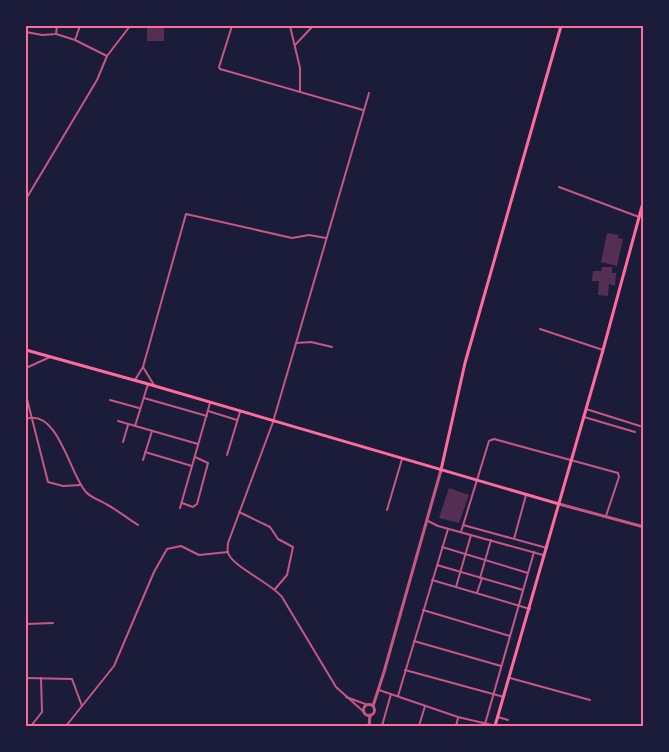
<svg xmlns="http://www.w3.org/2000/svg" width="669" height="752" viewBox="0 0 669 752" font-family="Barlow,sans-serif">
	<rect width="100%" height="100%" fill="#1b1b3a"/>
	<g fill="#542f53">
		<rect x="147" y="26" width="17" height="15"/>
		<polygon points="607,233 619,235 618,238 623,239 617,266 601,262"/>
		<polygon points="602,267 612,267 612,273 616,273 615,286 609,284 608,296 598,295 599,281 592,281 593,271 601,271"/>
		<polygon points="449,488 469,495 459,523 439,518"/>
	</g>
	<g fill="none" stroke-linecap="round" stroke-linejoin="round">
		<g stroke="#c65784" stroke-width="2">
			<polyline points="232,26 219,67 220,69 363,110"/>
			<polyline points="290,26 300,68 300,92"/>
			<polyline points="26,32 42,35 56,34 57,26"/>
			<polyline points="56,34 75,40 107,56 130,26"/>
			<polyline points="75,40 80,26"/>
			<polyline points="295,45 313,26"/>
			<polyline points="559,187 639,217"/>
			<polyline points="26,199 97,80 107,56"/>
			<polyline points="540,329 603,350"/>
			<polyline points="296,343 311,342 332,347"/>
			<polyline points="143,367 154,385"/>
			<polyline points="26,368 50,357"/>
			<polyline points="135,380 143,367 186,214 292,238 309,235 326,238"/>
			<polyline points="26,395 48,482 63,486 81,485"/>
			<polyline points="144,398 207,416"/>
			<polyline points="110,400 139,408"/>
			<polyline points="586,409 640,426"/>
			<polyline points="208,411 237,420"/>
			<polyline points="584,417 635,432"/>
			<path d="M26 419C58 408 70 475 86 492 91 498 100 500 106 504 117 510 127 518 138 525"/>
			<polyline points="118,421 198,444"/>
			<polyline points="135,426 148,384"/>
			<polyline points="123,442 128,425"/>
			<polyline points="145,452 192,466"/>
			<polyline points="227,455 240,412"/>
			<polyline points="143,460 152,431"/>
			<polyline points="182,503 193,507 197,504 208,463 195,457"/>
			<polyline points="180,508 210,403"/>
			<polyline points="387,510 402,459"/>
			<polyline points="239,512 270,527 278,539 293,547 287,575 275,589"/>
			<polyline points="428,521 438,526 543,555"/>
			<polyline points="463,525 547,548"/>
			<polyline points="461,532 489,441 494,439 618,473 619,477 606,516"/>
			<polyline points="514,539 526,495"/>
			<polyline points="442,547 528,573"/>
			<polyline points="437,565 523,590"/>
			<polyline points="26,576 27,588"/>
			<polyline points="480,578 491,540"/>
			<polyline points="432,580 530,609"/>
			<polyline points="456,587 471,535"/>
			<polyline points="477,593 482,578"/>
			<polyline points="423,610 510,636"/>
			<polyline points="26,624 53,623"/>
			<polyline points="414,641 501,666"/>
			<polyline points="405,670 504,697"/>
			<polyline points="26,678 72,679 82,706 66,726"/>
			<polyline points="510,678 590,700"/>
			<polyline points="379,690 458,717 496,726"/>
			<polyline points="398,696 448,529"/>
			<polyline points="346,697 368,705"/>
			<polyline points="82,706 114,666 154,572 167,549 181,546 199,555 228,552"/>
			<path d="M364 712 336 687 282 597C271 583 233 567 228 553 227 551 228 545 228 543L273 422 369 93"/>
			<polyline points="498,717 508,720"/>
			<polyline points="485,724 534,552"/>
			<polyline points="31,726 42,712 41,678"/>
			<polyline points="382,726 391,694"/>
			<polyline points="419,726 425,706"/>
			<polyline points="456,726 458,718"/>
		</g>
		<g stroke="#c65784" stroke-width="3">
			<polyline points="559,504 644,527"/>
			<circle cx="369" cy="710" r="5.5"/>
			<polyline points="373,706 384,672 441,470"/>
			<polyline points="369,726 370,715"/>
		</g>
		<g stroke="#ff6b9d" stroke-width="3">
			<polyline points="26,350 148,384 559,504"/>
			<polyline points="441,470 465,363 561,26"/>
			<polyline points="495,726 603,350 644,199"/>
		</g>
	</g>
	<rect width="669" height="752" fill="none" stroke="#1b1b3a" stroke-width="54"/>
	<rect x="27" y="27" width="615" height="698" fill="none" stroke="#ff6b9d" stroke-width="2"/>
</svg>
